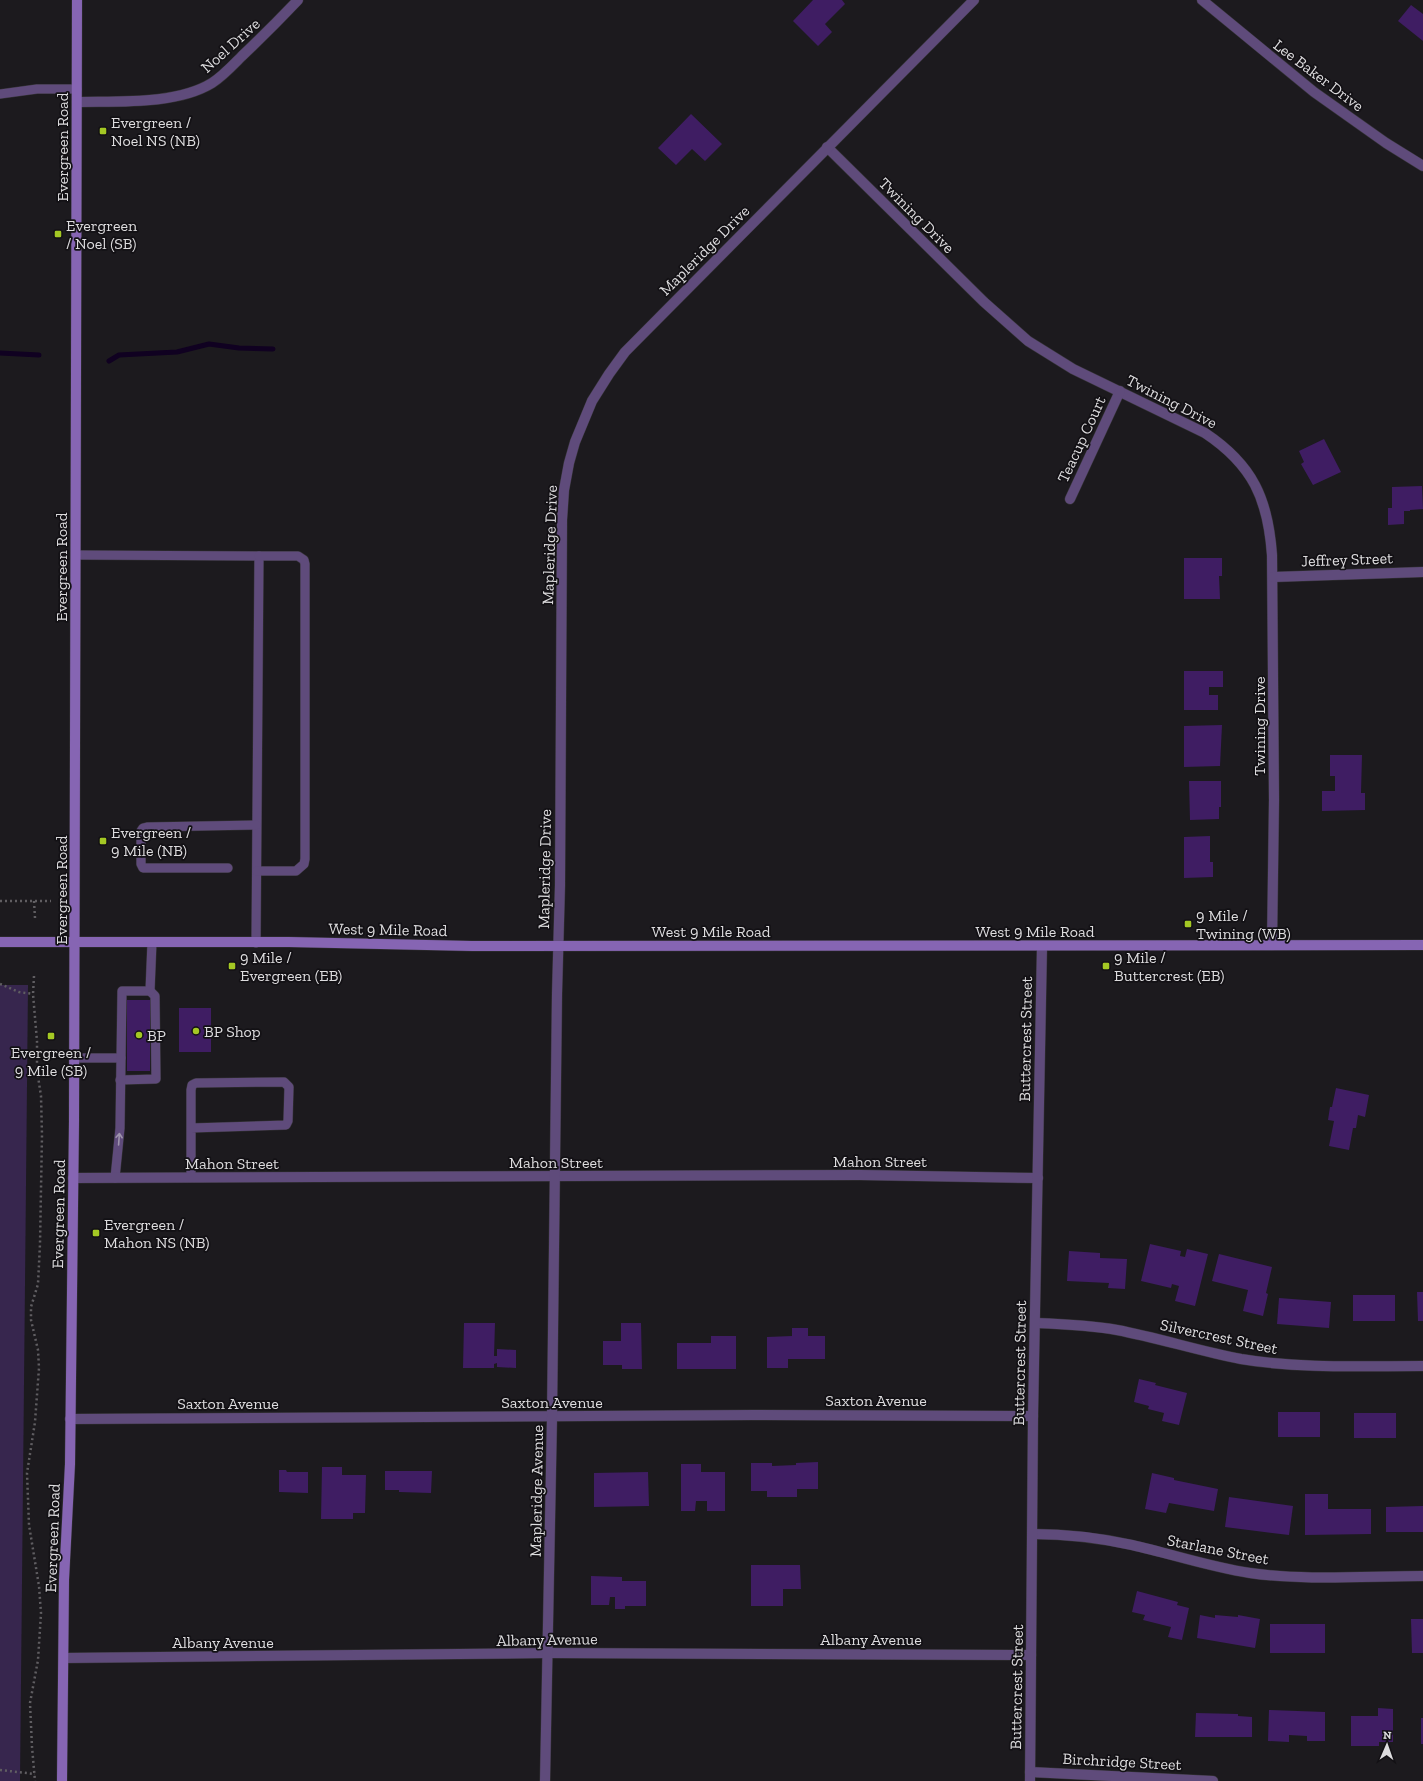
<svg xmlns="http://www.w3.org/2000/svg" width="1423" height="1781" viewBox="0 0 1423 1781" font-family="'Zilla Slab',serif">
	<rect width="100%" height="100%" fill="#1c1a1e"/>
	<polygon fill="#37264e" points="0,985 28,985 20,1781 0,1781"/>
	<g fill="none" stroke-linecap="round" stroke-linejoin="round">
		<g stroke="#100121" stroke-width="5">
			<polyline points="0,353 39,355"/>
			<polyline points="109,361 119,355 177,352 209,344 239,348 273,349"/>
		</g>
	</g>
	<g fill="#3f1d63">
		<polygon points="813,0 842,0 845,4 825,24 832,32 818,46 793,21"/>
		<polygon points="1411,5 1423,14 1423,41 1398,21"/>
		<polygon points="691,114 722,144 705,161 692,149 676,165 658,148"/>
		<polygon points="1324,439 1341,472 1313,485 1301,464 1304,462 1299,451"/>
		<polygon points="1422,486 1423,509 1410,510 1410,511 1404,511 1404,524 1388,525 1388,508 1392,508 1392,487"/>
		<polygon points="1184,558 1222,558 1222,576 1219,576 1220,599 1184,599"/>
		<polygon points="1184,671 1223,671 1223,687 1209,687 1209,695 1218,695 1218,710 1184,710"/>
		<polygon points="1222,725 1220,766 1184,767 1184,726"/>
		<polygon points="1330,755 1362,755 1361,793 1365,793 1365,810 1322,811 1322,791 1335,791 1335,776 1330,776"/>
		<polygon points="1189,781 1221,781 1221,807 1219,807 1219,819 1190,820"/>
		<polygon points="1210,836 1210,862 1213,862 1213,877 1184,878 1184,837"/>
		<rect x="127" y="1000" width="23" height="71"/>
		<rect x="179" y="1008" width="32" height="44"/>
		<polygon points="1336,1088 1369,1095 1365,1117 1358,1115 1356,1128 1353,1128 1349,1150 1329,1146 1334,1121 1328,1120 1330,1107 1332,1107"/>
		<polygon points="1150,1244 1181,1251 1180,1256 1185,1257 1187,1249 1208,1254 1195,1306 1175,1301 1179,1286 1172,1284 1171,1288 1141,1281"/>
		<polygon points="1069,1251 1100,1253 1100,1258 1127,1259 1125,1289 1108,1288 1109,1283 1067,1281"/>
		<polygon points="1219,1254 1272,1267 1266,1293 1268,1294 1263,1316 1243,1311 1248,1290 1212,1281"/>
		<polygon points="1417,1292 1423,1292 1423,1321 1418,1321"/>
		<rect x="1353" y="1295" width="42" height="26"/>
		<polygon points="1279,1298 1331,1302 1329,1328 1277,1324"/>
		<polygon points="464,1323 495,1323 494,1356 497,1356 497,1349 516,1350 516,1368 497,1367 497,1363 494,1364 494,1368 463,1368"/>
		<polygon points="621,1323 641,1323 642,1369 622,1369 622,1365 603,1365 603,1341 621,1341"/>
		<polygon points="792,1328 808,1328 808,1336 825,1336 825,1359 788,1359 788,1368 767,1368 767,1337 792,1336"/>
		<polygon points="711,1336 736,1336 736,1369 677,1369 677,1343 711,1343"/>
		<polygon points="1139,1379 1156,1383 1155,1385 1187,1393 1179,1425 1162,1421 1164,1413 1148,1409 1149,1406 1134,1402"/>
		<rect x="1278" y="1412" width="42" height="25"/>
		<rect x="1354" y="1413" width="42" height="25"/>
		<polygon points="818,1462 818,1489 797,1489 797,1497 767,1497 767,1491 751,1491 751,1463 772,1463 772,1466 796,1465 796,1463"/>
		<polygon points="681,1464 701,1464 701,1472 725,1472 725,1511 707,1511 707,1501 696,1501 695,1511 681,1511"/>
		<polygon points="322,1467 342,1467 342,1475 366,1475 365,1513 353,1513 353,1519 321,1519"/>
		<polygon points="279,1470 286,1470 287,1472 308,1472 308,1493 279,1492"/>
		<polygon points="385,1471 432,1471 431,1493 399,1492 399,1490 385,1490"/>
		<polygon points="648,1472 649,1506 594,1507 594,1473"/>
		<polygon points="1152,1473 1174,1478 1174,1480 1218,1489 1214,1511 1169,1503 1166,1513 1145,1509"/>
		<polygon points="1305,1494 1328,1494 1328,1509 1371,1509 1371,1534 1305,1535"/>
		<polygon points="1229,1497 1293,1506 1289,1535 1225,1527"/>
		<polygon points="1423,1506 1423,1532 1386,1532 1386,1507"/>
		<polygon points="751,1565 800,1565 801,1589 783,1589 783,1606 751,1606"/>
		<polygon points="591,1576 622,1577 622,1581 646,1581 646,1606 625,1606 625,1609 615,1609 615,1597 610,1597 609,1605 591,1605"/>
		<polygon points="1137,1591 1178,1602 1177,1605 1189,1608 1182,1640 1168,1637 1171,1627 1143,1620 1145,1615 1132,1612"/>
		<polygon points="1200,1615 1215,1618 1215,1615 1238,1617 1238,1615 1260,1619 1255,1648 1197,1638"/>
		<polygon points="1411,1619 1423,1619 1423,1653 1412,1653"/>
		<rect x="1270" y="1624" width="55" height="29"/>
		<polygon points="1378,1708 1393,1709 1393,1742 1379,1742 1379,1746 1351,1746 1351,1716 1378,1716"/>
		<polygon points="1269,1710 1325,1712 1325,1741 1307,1741 1307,1736 1289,1735 1289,1742 1268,1741"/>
		<polygon points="1196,1713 1238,1714 1238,1716 1252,1717 1252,1737 1195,1737"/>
		<rect x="1421" y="1718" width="2" height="26"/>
	</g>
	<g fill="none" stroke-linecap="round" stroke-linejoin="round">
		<defs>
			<g id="lane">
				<polyline points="0,94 37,89 77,89"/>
				<polyline points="76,555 259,556 256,943"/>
				<polyline points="228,868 143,868 141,864 141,831 143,828 147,827 256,825"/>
				<polyline points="257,871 296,871 304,864 305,859 305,564 304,560 298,556 259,556"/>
				<polyline points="74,1058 121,1058"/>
				<polyline points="120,1080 156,1079 155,996 150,991"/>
				<polyline points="191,1128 286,1125 288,1121 289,1087 284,1082 196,1083 192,1085 191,1090 191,1177"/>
				<polyline points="115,1178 120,1128 122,991 150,991 152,942"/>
			</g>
			<g id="street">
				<polyline points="1202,0 1314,92 1386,143 1423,166"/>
				<path d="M77 102C118 101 176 105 212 83 223 76 233 65 242 56 261 38 280 19 298 0"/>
				<path d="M827 147 984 302 1028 341 1073 369 1205 433C1253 465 1268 499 1272 555L1274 800 1272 945"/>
				<polyline points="1070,499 1120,391"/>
				<polyline points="1273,577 1423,572"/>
				<polyline points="73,1178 860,1175 1038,1178"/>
				<path d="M1035 1323C1062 1324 1090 1325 1117 1330 1159 1338 1199 1351 1241 1359 1301 1369 1362 1366 1423 1366"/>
				<polyline points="70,1419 752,1415 1033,1416"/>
				<path d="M1033 1534C1066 1534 1100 1538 1132 1545 1172 1554 1210 1567 1250 1573 1304 1581 1368 1576 1423 1576"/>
				<polyline points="64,1658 547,1653 1031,1655"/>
				<polyline points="1030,1772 1213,1781"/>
				<polyline points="545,1781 552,1417 557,994 560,885 562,520 564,490 569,463 575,442 592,401 609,374 625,352 974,0"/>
				<polyline points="1030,1781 1033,1416 1042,946"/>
			</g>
			<g id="secondary">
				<polyline points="0,942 289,942 472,946 1423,945"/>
				<polyline points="62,1781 64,1580 70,1464 74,1121 77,0"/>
			</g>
		</defs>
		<use href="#lane" stroke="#373539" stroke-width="10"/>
		<use href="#street" stroke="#373539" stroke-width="11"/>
		<use href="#secondary" stroke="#373539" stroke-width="11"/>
		<g stroke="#605e62" stroke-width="2.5" stroke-dasharray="2 3" stroke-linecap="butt">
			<polyline points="0,901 51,901"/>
			<polyline points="34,901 35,918"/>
			<polyline points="34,976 33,994 37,1041 37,1070 41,1096 42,1135 40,1244 38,1284 31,1307 31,1320 38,1350 39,1368 35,1422 27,1473 29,1525 39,1586 41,1613 38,1660 30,1703 32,1747 35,1781"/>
			<polyline points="0,984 19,992 33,994"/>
			<polyline points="0,1770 35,1774"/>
		</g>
		<use href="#lane" stroke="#5f4b7b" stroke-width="9"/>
		<use href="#street" stroke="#5f4b7b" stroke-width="10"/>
		<use href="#secondary" stroke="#8665b3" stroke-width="10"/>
	</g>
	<defs><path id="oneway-shaft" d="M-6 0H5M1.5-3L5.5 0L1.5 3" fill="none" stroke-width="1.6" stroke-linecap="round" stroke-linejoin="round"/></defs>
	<use stroke="#9e94ac" href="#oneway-shaft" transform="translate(119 1139) rotate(-86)"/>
	<g fill="#a4c824" stroke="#131115" stroke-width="1.5">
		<rect x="99" y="127" width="8" height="8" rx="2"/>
		<rect x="54" y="230" width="8" height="8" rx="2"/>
		<rect x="99" y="837" width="8" height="8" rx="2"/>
		<rect x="1184" y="920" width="8" height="8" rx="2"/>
		<rect x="228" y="962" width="8" height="8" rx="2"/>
		<rect x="1102" y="962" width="8" height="8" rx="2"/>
		<circle cx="196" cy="1031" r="4"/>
		<circle cx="139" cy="1035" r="4"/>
		<rect x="47" y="1032" width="8" height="8" rx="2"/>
		<rect x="92" y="1229" width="8" height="8" rx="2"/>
	</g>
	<g text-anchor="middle" stroke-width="3.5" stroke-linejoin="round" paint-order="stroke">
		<g font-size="16" fill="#dddcde" stroke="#131115">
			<text transform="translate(230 45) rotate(-42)" y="6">Noel Drive</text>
			<text transform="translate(1319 75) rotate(37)" y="6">Lee Baker Drive</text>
			<text transform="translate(62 147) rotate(-90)" y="6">Evergreen Road</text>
			<text transform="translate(917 215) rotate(45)" y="6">Twining Drive</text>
			<text transform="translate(704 250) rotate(-45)" y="6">Mapleridge Drive</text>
			<text transform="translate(1172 401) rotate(27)" y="6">Twining Drive</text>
			<text transform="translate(1081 439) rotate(-65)" y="6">Teacup Court</text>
			<text transform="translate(549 545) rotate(-88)" y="6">Mapleridge Drive</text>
			<text transform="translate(1347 559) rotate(-2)" y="6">Jeffrey Street</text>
			<text transform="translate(61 567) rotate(-90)" y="6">Evergreen Road</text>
			<text transform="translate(1259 726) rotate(-90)" y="6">Twining Drive</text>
			<text transform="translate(544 869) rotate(-89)" y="6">Mapleridge Drive</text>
			<text transform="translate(61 890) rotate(-90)" y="6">Evergreen Road</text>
			<text transform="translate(388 929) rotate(1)" y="6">West 9 Mile Road</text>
			<text x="711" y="937">West 9 Mile Road</text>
			<text x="1035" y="937">West 9 Mile Road</text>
			<text transform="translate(1025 1039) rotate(-89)" y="6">Buttercrest Street</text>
			<text x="880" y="1167">Mahon Street</text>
			<text x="556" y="1168">Mahon Street</text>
			<text x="232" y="1169">Mahon Street</text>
			<text transform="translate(58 1214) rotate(-89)" y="6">Evergreen Road</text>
			<text transform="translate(1219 1336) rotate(12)" y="6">Silvercrest Street</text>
			<text transform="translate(1019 1363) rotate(-89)" y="6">Buttercrest Street</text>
			<text x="876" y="1406">Saxton Avenue</text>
			<text x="552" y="1408">Saxton Avenue</text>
			<text x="228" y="1409">Saxton Avenue</text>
			<text transform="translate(536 1491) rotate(-89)" y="6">Mapleridge Avenue</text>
			<text transform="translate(52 1538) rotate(-88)" y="6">Evergreen Road</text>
			<text transform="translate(1218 1549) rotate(11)" y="6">Starlane Street</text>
			<text transform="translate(547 1639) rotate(-1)" y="6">Albany Avenue</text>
			<text x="871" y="1645">Albany Avenue</text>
			<text x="223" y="1648">Albany Avenue</text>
			<text transform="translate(1016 1687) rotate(-89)" y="6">Buttercrest Street</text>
			<text transform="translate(1122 1761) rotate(3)" y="6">Birchridge Street</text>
		</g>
		<g font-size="16" fill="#dddcde" stroke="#131115" text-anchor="start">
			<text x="111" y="128">Evergreen /<tspan x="111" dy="18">Noel NS (NB)</tspan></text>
			<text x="66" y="231">Evergreen<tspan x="66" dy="18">/ Noel (SB)</tspan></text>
			<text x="111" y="838">Evergreen /<tspan x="111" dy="18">9 Mile (NB)</tspan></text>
			<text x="1196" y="921">9 Mile /<tspan x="1196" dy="18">Twining (WB)</tspan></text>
			<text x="240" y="963">9 Mile /<tspan x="240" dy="18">Evergreen (EB)</tspan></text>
			<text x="1114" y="963">9 Mile /<tspan x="1114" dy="18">Buttercrest (EB)</tspan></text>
			<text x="204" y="1037">BP Shop</text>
			<text x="147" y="1041">BP</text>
			<text x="51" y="1058" text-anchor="middle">Evergreen /<tspan x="51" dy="18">9 Mile (SB)</tspan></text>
			<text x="104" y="1230">Evergreen /<tspan x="104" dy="18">Mahon NS (NB)</tspan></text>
		</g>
	</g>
	<g transform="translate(1387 1745) rotate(2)" stroke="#131115" stroke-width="3" paint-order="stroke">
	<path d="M0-3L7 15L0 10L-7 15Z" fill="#dddcde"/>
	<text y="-6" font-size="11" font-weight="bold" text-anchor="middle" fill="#dddcde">N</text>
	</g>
</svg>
